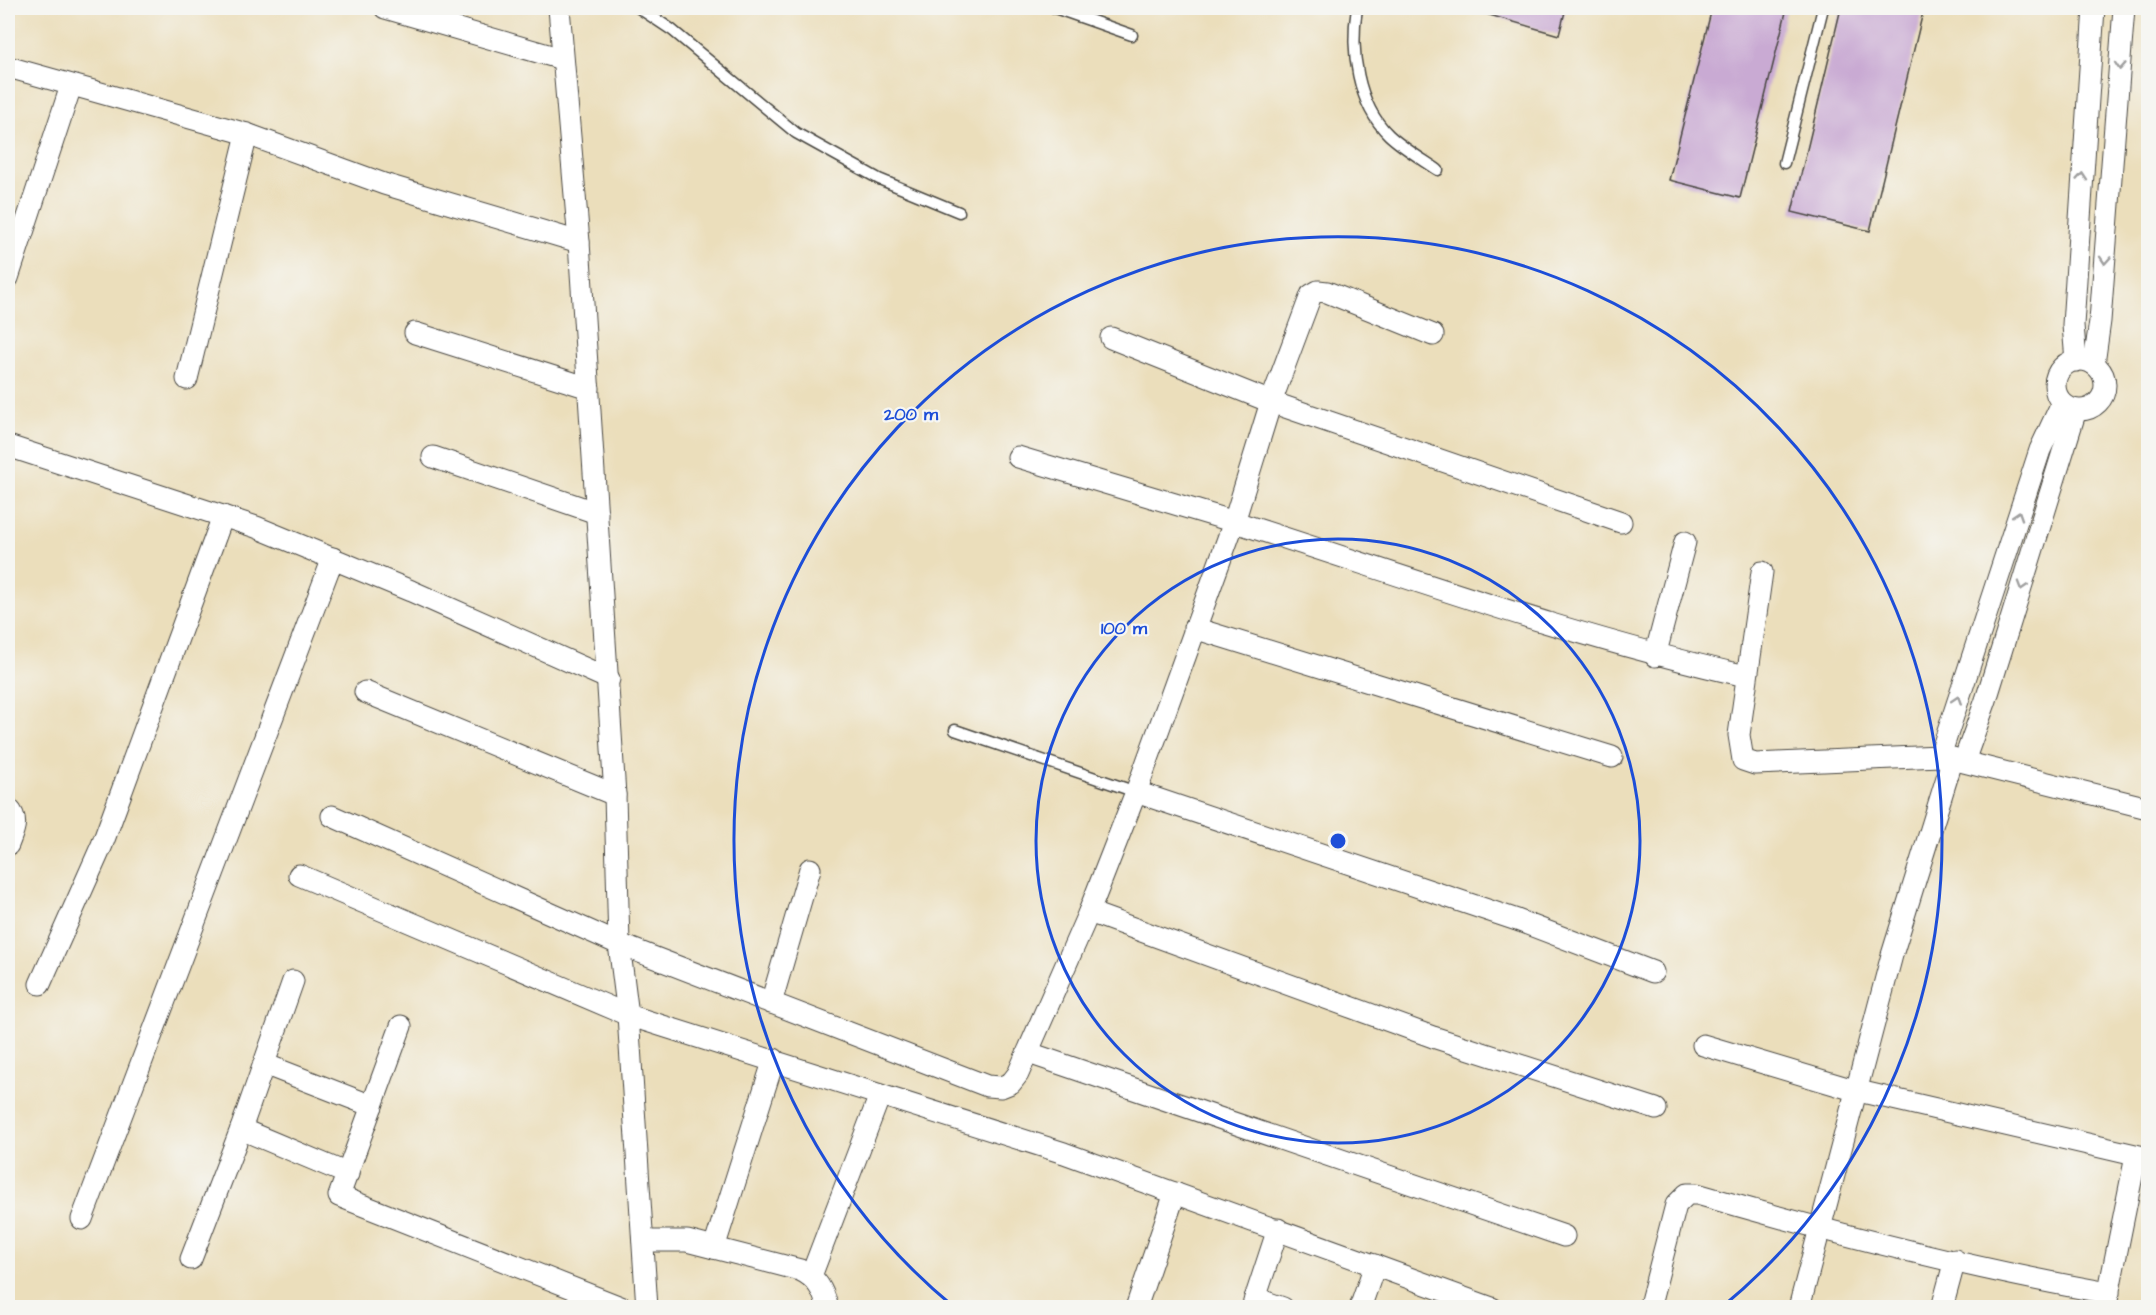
<svg xmlns="http://www.w3.org/2000/svg" width="2156" height="1315" viewBox="0 0 2156 1315" font-family="'Architects Daughter',sans-serif">
	<rect width="100%" height="100%" fill="#f6f6f2"/>
	<filter id="ink" filterUnits="userSpaceOnUse"><feTurbulence type="fractalNoise" baseFrequency=".0167" numOctaves="2"/><feDisplacementMap in="SourceGraphic" scale="12" xChannelSelector="R" yChannelSelector="G"/><feConvolveMatrix kernelMatrix="1 2 1 2 8 2 1 2 1" color-interpolation-filters="sRGB"/></filter>
	<filter id="wash" filterUnits="userSpaceOnUse"><feTurbulence type="fractalNoise" baseFrequency=".008" numOctaves="4" result="noise"/><feDisplacementMap in="SourceGraphic" scale="24" xChannelSelector="R" yChannelSelector="G"/><feGaussianBlur stdDeviation="1.35" result="paint"/><feColorMatrix in="noise" values="0 0 0 0 0 0 0 0 0 0 0 0 0 0 0 0 0 1.4 0 .05"/><feComposite in="paint" operator="in"/></filter>
	<g filter="url(#wash)">
		<rect width="100%" height="100%" fill="#ebdebb"/>
		<g id="blocks">
			<g fill="#c9aad3">
				<polygon points="1480,8 1566,8 1559,35 1479,12"/>
				<polygon points="1712,8 1787,8 1740,198 1669,180"/>
				<polygon points="1841,8 1924,8 1870,231 1792,212"/>
			</g>
		</g>
	</g>
	<g filter="url(#ink)">
		<use href="#blocks" fill-opacity="0" stroke="#484641" stroke-width="1.5"/>
		<g fill="none" stroke-linecap="round" stroke-linejoin="round">
			<defs>
				<g id="lane">
					<polyline points="639,8 672,30 796,133 879,179 959,212"/>
					<polyline points="1055,8 1132,35"/>
					<path d="M1357 8C1350 49 1357 104 1389 135 1403 148 1422 159 1438 170"/>
					<polyline points="1784,163 1823,8"/>
					<polyline points="955,730 1136,792"/>
				</g>
				<g id="street">
					<polyline points="385,8 562,59"/>
					<polyline points="559,8 579,242 615,795 619,944 628,1015 647,1308"/>
					<polyline points="8,67 247,134 384,184 579,242"/>
					<polyline points="8,278 71,86"/>
					<polyline points="415,333 589,388"/>
					<polyline points="1111,338 1271,402 1621,522"/>
					<circle cx="2080" cy="385" r="25"/>
					<polyline points="2076,361 2073,325 2094,8"/>
					<polyline points="2094,364 2100,321 2124,8"/>
					<polyline points="187,379 247,134"/>
					<polyline points="8,446 256,527 411,591 609,679"/>
					<polyline points="433,457 597,513"/>
					<path d="M1018 457C1090 479 1163 500 1235 522 1405 576 1572 637 1746 676"/>
					<polyline points="1762,572 1739,735 1743,760 1755,764 1940,756 2148,808"/>
					<polyline points="1194,628 1612,757"/>
					<polyline points="1655,656 1685,542"/>
					<polyline points="365,692 615,795"/>
					<polyline points="1940,756 2040,450 2062,403"/>
					<polyline points="1964,761 1986,700 2076,410"/>
					<polyline points="1136,792 1517,920 1653,972"/>
					<path d="M8 808C20 820 13 831 8 845"/>
					<polyline points="332,816 619,944 987,1086 1001,1087 1011,1083 1018,1074 1089,912 1136,792 1234,522 1271,402 1311,295 1318,291 1327,292 1433,335"/>
					<polyline points="299,875 628,1015 1064,1153 1492,1308"/>
					<polyline points="1089,912 1433,1037 1656,1109"/>
					<polyline points="40,984 102,845 223,516"/>
					<polyline points="771,1003 810,869"/>
					<polyline points="401,1026 339,1196 623,1308"/>
					<polyline points="1703,1045 1854,1090 2148,1158"/>
					<polyline points="1029,1053 1564,1236"/>
					<polyline points="264,1064 372,1106"/>
					<polyline points="241,1129 348,1174"/>
					<polyline points="82,1219 333,558"/>
					<path d="M643 1241H687L800 1270C817 1278 823 1290 828 1308"/>
					<polyline points="714,1248 774,1059"/>
					<polyline points="191,1259 241,1129 293,981"/>
					<polyline points="811,1276 880,1095"/>
					<polyline points="1255,1298 1283,1308"/>
					<path d="M1650 1305 1676 1205 1687 1194H1697C1832 1233 1970 1269 2109 1293"/>
					<polyline points="2106,1305 2136,1156"/>
					<polyline points="1136,1308 1175,1193"/>
					<polyline points="1252,1308 1278,1229"/>
					<polyline points="1360,1308 1375,1265"/>
					<polyline points="1799,1308 1892,955 1953,758"/>
					<polyline points="1942,1308 1955,1260"/>
				</g>
			</defs>
			<use href="#lane" stroke="#484641" stroke-width="13"/>
			<use href="#street" stroke="#484641" stroke-width="23"/>
			<use href="#lane" stroke="#fff" stroke-width="10"/>
			<use href="#street" stroke="#fff" stroke-width="21"/>
		</g>
		<defs><path id="oneway-chevron" d="M-2-3.5L2.5 0L-2 3.5" fill="none" stroke-width="1.6" stroke-linecap="round" stroke-linejoin="round" transform="scale(1.5)"/></defs>
		<g stroke="#a0a0a0">
			<use href="#oneway-chevron" transform="translate(2120 66) rotate(94)"/>
			<use href="#oneway-chevron" transform="translate(2082 177) rotate(-86)"/>
			<use href="#oneway-chevron" transform="translate(2105 260) rotate(94)"/>
			<use href="#oneway-chevron" transform="translate(2018 515) rotate(-72)"/>
			<use href="#oneway-chevron" transform="translate(2022 586) rotate(107)"/>
			<use href="#oneway-chevron" transform="translate(1957 700) rotate(-72)"/>
		</g>
	</g>
	<g fill="none" stroke="#1d4ed8" stroke-width="3">
		<circle cx="1338" cy="841" r="302"/>
		<path d="M954 1307A604 604 0 1 1 1722 1307"/>
	</g>
	<circle cx="1338" cy="841" r="9" fill="#1d4ed8" stroke="#f6f6f2" stroke-width="3"/>
	<g font-size="18" text-anchor="middle" font-weight="bold" fill="#1d4ed8" stroke="#f6f6f2" stroke-width="4.5" stroke-linejoin="round" paint-order="stroke">
		<text x="911" y="420">200 m</text>
		<text x="1124" y="634">100 m</text>
	</g>
	<rect width="2156" height="1315" fill="none" stroke="#f6f6f2" stroke-width="30"/>
</svg>
